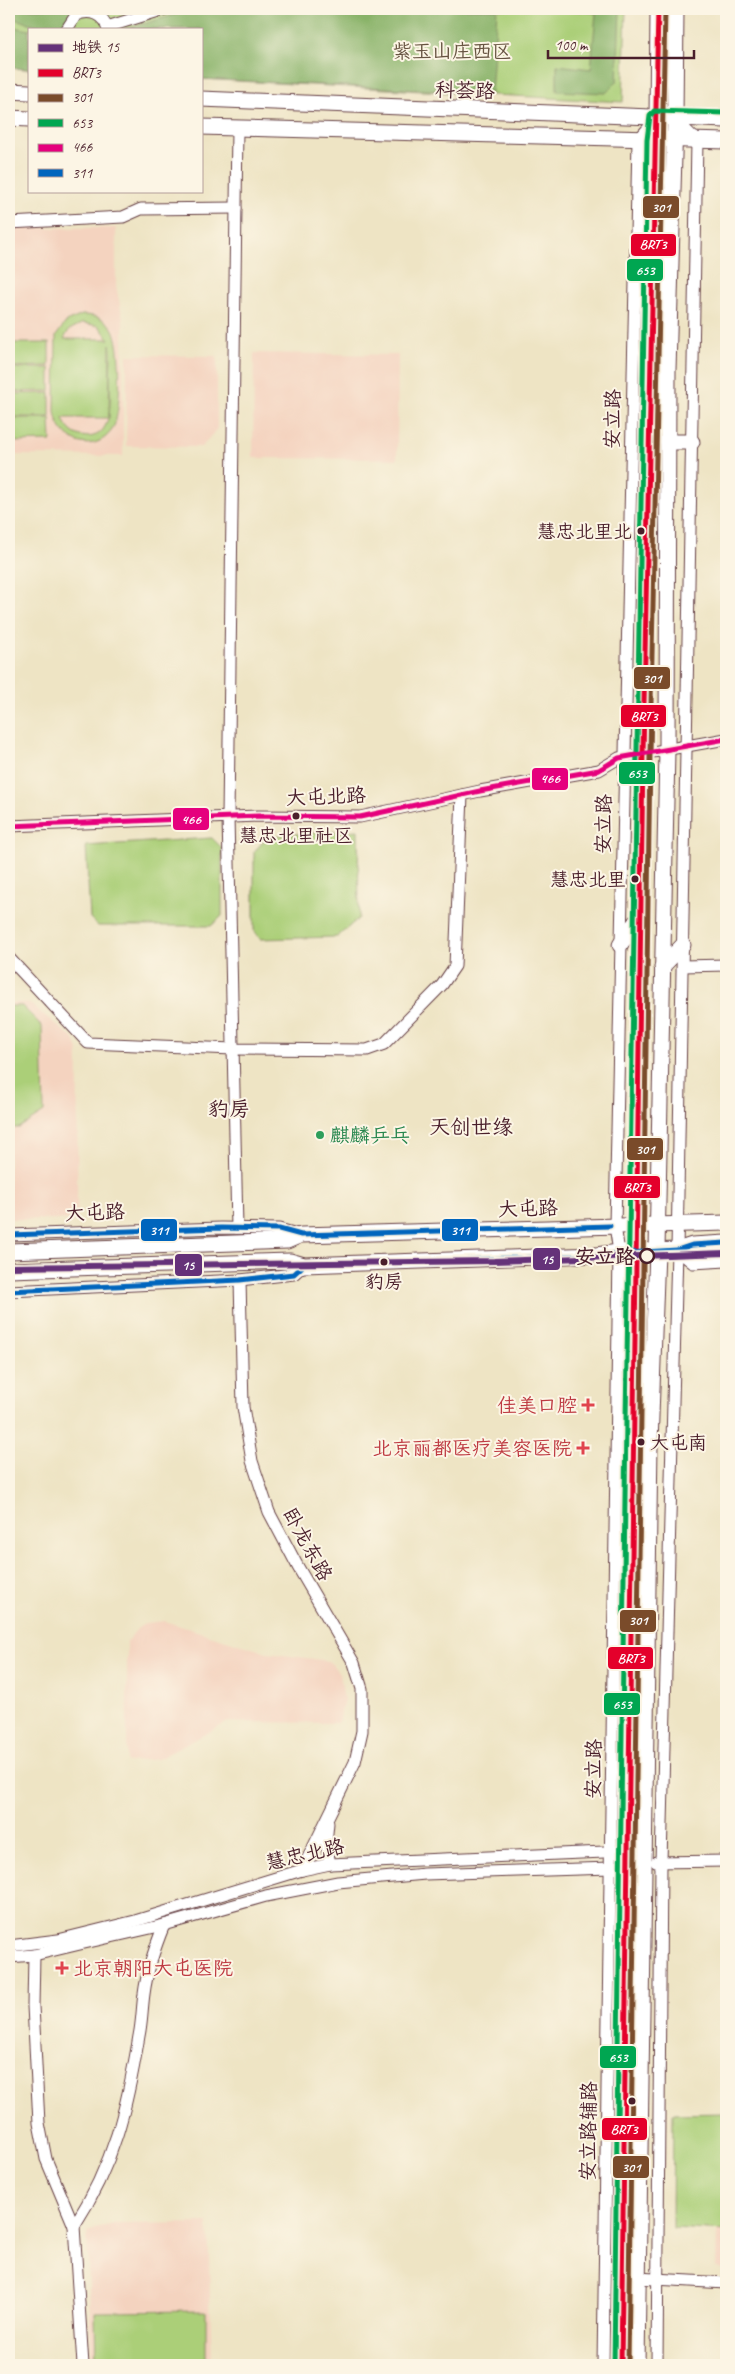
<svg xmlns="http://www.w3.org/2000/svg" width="735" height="2374" viewBox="0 0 735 2374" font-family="Caveat,'LXGW WenKai TC',sans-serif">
	<rect width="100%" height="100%" fill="#fcf5e5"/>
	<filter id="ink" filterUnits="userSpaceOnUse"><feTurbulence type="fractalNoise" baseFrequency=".02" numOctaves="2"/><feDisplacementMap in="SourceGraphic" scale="10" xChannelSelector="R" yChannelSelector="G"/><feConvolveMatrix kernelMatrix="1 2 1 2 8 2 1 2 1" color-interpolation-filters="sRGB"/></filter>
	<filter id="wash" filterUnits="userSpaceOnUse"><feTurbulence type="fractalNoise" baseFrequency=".0096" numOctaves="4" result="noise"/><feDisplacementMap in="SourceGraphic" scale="20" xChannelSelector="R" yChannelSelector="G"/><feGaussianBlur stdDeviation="1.12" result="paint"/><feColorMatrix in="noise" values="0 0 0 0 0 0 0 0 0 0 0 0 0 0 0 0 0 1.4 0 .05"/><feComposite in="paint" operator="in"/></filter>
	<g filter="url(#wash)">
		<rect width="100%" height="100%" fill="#eee4c4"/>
		<g fill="#f4d3bf">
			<polygon points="9,228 116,228 116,286 123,319 123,456 9,455"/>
			<polygon points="254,353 398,355 397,459 253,458"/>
			<polygon points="127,355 217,356 217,429 201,447 126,446"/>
			<polygon points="9,1003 29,1003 74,1039 78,1050 77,1220 9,1219"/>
			<polygon points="164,1621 268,1653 329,1661 340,1674 344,1700 338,1723 228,1722 158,1759 127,1762 127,1641 138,1628 146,1623"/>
			<polygon points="208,2223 212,2365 92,2365 87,2232 112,2224"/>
			<polygon points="717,2231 726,2231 726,2269 716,2268"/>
		</g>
		<g fill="#abcf78" stroke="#7a7752" fill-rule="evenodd">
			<polygon points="9,9 626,9 623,102 201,79 201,29 29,29 29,69 9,68"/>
			<path d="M82 315C94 315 105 318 112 328 122 342 122 417 112 430 93 457 58 441 55 411L56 336 66 322ZM83 323 99 326 109 339H64L69 330ZM110 344C112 353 110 367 110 378 110 399 115 443 81 436 72 434 66 427 63 418H109Z"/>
			<polygon points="9,343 49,343 49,366 9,367"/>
			<polygon points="9,368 50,368 50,391 9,392"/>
			<polygon points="50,393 50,417 9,417 9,394"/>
			<polygon points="9,418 50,418 51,441 9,442"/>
			<polygon points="358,830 359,918 337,937 260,939 254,930 254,852 268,836"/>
			<polygon points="212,838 222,848 222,916 211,926 98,926 90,918 86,846"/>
			<polygon points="9,1006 22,1006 42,1026 44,1112 19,1128 9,1128"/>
			<polygon points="726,2113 726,2231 672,2228 673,2114"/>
			<polygon points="206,2311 206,2365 96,2365 95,2312"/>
		</g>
		<g fill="#88b268" stroke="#69684a">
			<path d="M9 9H80L66 18 60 29C43 29 26 21 9 18Z"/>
			<polygon points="194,9 497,9 491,93 201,79 201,29 126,29"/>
			<polygon points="560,9 620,9 617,82 606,93 557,91 557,65 591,69 596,13"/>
			<polygon points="9,26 29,30 29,69 9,68"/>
		</g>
	</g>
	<g filter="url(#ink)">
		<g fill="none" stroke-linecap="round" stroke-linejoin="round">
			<defs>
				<g id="minor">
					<polyline points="107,27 165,9"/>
					<path d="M67 29 76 15C90 9 103 14 108 29"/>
					<polyline points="9,223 123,217 141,209 236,208"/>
					<polyline points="9,826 258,816 360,817 480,791 599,770 619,758 726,739"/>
					<polyline points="9,958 88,1043 233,1049 367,1050 384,1044 442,985 455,966 462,795"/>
					<polyline points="683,966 726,965"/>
					<polyline points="237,1228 228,817 237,129"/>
					<polyline points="9,1235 221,1228 279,1229 301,1235"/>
					<polyline points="677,1250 693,1263 726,1261"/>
					<polyline points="240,1280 243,1407 252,1461 269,1512 298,1567 354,1663 362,1689 362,1731 355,1762 302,1870"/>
					<polyline points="9,1291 240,1280 294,1274 304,1265"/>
					<polyline points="328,1823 326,1843 330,1864"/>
					<polyline points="656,1862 726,1861"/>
					<polyline points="9,1946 58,1940 135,1921 302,1870 330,1864 627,1851 644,1863"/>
					<polyline points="34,1955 33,2006 39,2123 46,2159 74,2226 83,2365"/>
					<polyline points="9,1957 34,1955 80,1944 164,1925 266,1896 338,1882 425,1874 611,1868 635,1865"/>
					<path d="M74 2226C114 2164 127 2108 139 2036 142 2022 142 2008 144 1994 147 1970 155 1947 164 1925"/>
					<polyline points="637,2278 726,2283"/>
					<polyline points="603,2365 619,1252 615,1226 638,140 657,118"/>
					<polyline points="657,2365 661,1862 677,1250 697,141 675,119"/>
				</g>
				<g id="major">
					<polyline points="9,91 29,92"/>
					<polyline points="201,99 726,120"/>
					<polyline points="9,118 29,119"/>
					<polyline points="201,127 726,141"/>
					<polyline points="668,442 692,442"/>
					<polyline points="620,945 641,914"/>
					<polyline points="662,967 683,945"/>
					<polyline points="9,1251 287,1241 301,1235 726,1223"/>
					<polyline points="9,1270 290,1261 304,1265 596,1255 619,1252 677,1250 692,1245 726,1243"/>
					<polyline points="621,2365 643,754 649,529 654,140 657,118 658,9"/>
					<polyline points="637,2365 650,1444 657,1251 667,750 668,370 675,119 676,9"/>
				</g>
			</defs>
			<use href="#minor" stroke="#633d42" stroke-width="13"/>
			<use href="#major" stroke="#633d42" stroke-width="17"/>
			<use href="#minor" stroke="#fff" stroke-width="11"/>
			<use href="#major" stroke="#fff" stroke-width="15"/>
			<defs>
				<polyline id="bus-1" points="621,2365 643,754 658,9"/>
				<polyline id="bus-2" points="628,2365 650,754 665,9"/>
				<polyline id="bus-3" points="614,2365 626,1419 647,140 650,116 654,111 726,113"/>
				<polyline id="bus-4" points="9,826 258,816 360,817 480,791 599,770 619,758 726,739"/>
				<g id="bus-5">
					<polyline points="9,1235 221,1228 279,1229 301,1235 610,1226"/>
					<polyline points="9,1291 240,1280 294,1274 304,1265 596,1255 677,1250 692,1245 726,1243"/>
				</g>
			</defs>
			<use href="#bus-1" stroke="#fcf5e5" stroke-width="9"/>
			<use href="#bus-2" stroke="#fcf5e5" stroke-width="9"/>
			<use href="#bus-3" stroke="#fcf5e5" stroke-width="9"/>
			<use href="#bus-4" stroke="#fcf5e5" stroke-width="9"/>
			<use href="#bus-5" stroke="#fcf5e5" stroke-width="9"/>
			<use href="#bus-1" stroke="#e4002b" stroke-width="5"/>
			<use href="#bus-2" stroke="#7a4b2a" stroke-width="5"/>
			<use href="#bus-3" stroke="#00a651" stroke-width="5"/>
			<use href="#bus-4" stroke="#e5007d" stroke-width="5"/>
			<use href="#bus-5" stroke="#0065bd" stroke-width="5"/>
			<defs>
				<polyline id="metro-1" points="9,1267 494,1261 726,1253"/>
			</defs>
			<use href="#metro-1" stroke="#fcf5e5" stroke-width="10"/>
			<use href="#metro-1" stroke="#653279" stroke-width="6"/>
		</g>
	</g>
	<g fill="#4a1f2b" stroke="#fcf5e5" stroke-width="2">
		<circle cx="641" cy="531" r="4.5"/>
		<circle cx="296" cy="816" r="4.5"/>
		<circle cx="635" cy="879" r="4.5"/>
		<circle cx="384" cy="1262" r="4.5"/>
		<circle cx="641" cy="1442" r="4.5"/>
		<circle cx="632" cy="2101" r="4.5"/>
	</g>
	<circle fill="#2e9e5b" stroke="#fcf5e5" stroke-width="2" cx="320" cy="1135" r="5"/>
	<circle fill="#fcf5e5" stroke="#4a1f2b" stroke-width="2.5" cx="647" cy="1256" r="7"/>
	<g fill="#e0444e" stroke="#fcf5e5" stroke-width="2">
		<path d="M585.5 1397.5h5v5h5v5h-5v5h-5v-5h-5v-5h5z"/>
		<path d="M580.5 1440.5h5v5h5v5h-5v5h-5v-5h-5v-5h5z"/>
		<path d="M59.5 1960.5h5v5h5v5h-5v5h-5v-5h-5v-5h5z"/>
	</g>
	<g text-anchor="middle" stroke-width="4" stroke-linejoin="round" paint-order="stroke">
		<g font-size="19" fill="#4a1f2b" stroke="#fcf5e5" text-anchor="end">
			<text x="632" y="538">慧忠北里北</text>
			<text x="296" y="842" text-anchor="middle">慧忠北里社区</text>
			<text x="626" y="886">慧忠北里</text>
			<text x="384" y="1288" text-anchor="middle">豹房</text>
			<text x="650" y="1449" text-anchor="start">大屯南</text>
		</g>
		<g font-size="20" fill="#675442" stroke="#fcf5e5">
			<text x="452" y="58">紫玉山庄西区</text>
		</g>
		<g font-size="20" fill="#4a1f2b" stroke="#fcf5e5">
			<text transform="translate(465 90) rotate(2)" y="7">科荟路</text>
			<text transform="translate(612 419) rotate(-89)" y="7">安立路</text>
			<text transform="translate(326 796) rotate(-2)" y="7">大屯北路</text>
			<text transform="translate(603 824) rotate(-89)" y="7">安立路</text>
			<text transform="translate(528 1208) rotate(-2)" y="7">大屯路</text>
			<text transform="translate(95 1212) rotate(-2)" y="7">大屯路</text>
			<text transform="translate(308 1544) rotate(61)" y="7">卧龙东路</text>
			<text transform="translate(593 1769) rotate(-89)" y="7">安立路</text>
			<text transform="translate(305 1854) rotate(-13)" y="7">慧忠北路</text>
			<text transform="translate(588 2131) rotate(-89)" y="7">安立路辅路</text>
		</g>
		<g font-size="20" fill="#27864d" stroke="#fcf5e5" text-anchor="start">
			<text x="330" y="1142">麒麟乒乓</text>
		</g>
		<g font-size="20" font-weight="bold" fill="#4a1f2b" stroke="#fcf5e5" text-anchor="end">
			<text x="635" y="1263">安立路</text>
		</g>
		<g font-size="20" fill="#be3a42" stroke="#fcf5e5" text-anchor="end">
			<text x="577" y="1412">佳美口腔</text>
			<text x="572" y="1455">北京丽都医疗美容医院</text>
			<text x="73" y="1975" text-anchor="start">北京朝阳大屯医院</text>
		</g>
		<g font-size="21" fill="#4a1f2b" stroke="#fcf5e5">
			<text x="229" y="1116">豹房</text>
			<text x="471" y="1134">天创世缘</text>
		</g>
	</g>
	<g stroke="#fcf5e5" stroke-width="2">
		<rect x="642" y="195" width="38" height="24" rx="5" fill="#7a4b2a"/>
		<rect x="630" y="233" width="47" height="24" rx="5" fill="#e4002b"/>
		<rect x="626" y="258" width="38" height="24" rx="5" fill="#00a651"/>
		<rect x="633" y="666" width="38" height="24" rx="5" fill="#7a4b2a"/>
		<rect x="620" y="704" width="47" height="24" rx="5" fill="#e4002b"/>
		<rect x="618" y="761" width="38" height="24" rx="5" fill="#00a651"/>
		<rect x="531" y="767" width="38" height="24" rx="5" fill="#e5007d"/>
		<rect x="172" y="807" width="38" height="24" rx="5" fill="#e5007d"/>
		<rect x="626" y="1137" width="38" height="24" rx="5" fill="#7a4b2a"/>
		<rect x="613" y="1175" width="48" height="24" rx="5" fill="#e4002b"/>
		<rect x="140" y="1218" width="38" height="24" rx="5" fill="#0065bd"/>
		<rect x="441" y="1218" width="38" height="24" rx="5" fill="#0065bd"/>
		<rect x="532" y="1247" width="29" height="24" rx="5" fill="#653279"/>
		<rect x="174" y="1253" width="29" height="24" rx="5" fill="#653279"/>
		<rect x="619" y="1609" width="38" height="24" rx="5" fill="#7a4b2a"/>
		<rect x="607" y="1646" width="47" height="24" rx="5" fill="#e4002b"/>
		<rect x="603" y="1692" width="38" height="24" rx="5" fill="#00a651"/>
		<rect x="599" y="2045" width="38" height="24" rx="5" fill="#00a651"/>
		<rect x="601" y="2117" width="47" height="24" rx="5" fill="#e4002b"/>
		<rect x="612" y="2155" width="38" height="24" rx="5" fill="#7a4b2a"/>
	</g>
	<g font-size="14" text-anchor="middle" font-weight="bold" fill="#fff">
		<text x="661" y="212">301</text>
		<text x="653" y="249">BRT3</text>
		<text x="645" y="275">653</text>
		<text x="652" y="683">301</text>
		<text x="644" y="721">BRT3</text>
		<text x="637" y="778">653</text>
		<text x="550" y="783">466</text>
		<text x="191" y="824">466</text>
		<text x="645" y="1154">301</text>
		<text x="637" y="1192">BRT3</text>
		<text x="159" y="1235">311</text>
		<text x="460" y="1235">311</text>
		<text x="547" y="1264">15</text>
		<text x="188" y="1270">15</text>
		<text x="638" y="1625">301</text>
		<text x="631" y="1663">BRT3</text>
		<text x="622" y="1709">653</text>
		<text x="618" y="2062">653</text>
		<text x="624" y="2134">BRT3</text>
		<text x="631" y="2172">301</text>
	</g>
	<rect width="735" height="2374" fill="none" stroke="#fcf5e5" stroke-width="30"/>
	<rect x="28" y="28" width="175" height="165" fill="#fcf5e5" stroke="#b59f9b"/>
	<rect x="38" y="44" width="25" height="8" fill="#653279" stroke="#b59f9b"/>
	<text x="72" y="52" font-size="15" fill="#4a1f2b">地铁 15</text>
	<rect x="38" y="69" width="25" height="8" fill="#e4002b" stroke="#b59f9b"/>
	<text x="72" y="78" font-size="15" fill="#4a1f2b">BRT3</text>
	<rect x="38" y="94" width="25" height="8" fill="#7a4b2a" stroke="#b59f9b"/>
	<text x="72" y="102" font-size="15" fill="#4a1f2b">301</text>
	<rect x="38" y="119" width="25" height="8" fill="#00a651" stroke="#b59f9b"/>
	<text x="72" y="128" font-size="15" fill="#4a1f2b">653</text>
	<rect x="38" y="144" width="25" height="8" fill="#e5007d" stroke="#b59f9b"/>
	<text x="72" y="152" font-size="15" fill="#4a1f2b">466</text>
	<rect x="38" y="169" width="25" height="8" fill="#0065bd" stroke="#b59f9b"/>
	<text x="72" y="178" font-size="15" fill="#4a1f2b">311</text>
	<path d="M548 50v8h146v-8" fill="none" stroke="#4a1f2b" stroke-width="2.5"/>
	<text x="555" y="50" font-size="15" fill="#4a1f2b" stroke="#fcf5e5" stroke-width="4" paint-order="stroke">100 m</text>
</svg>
